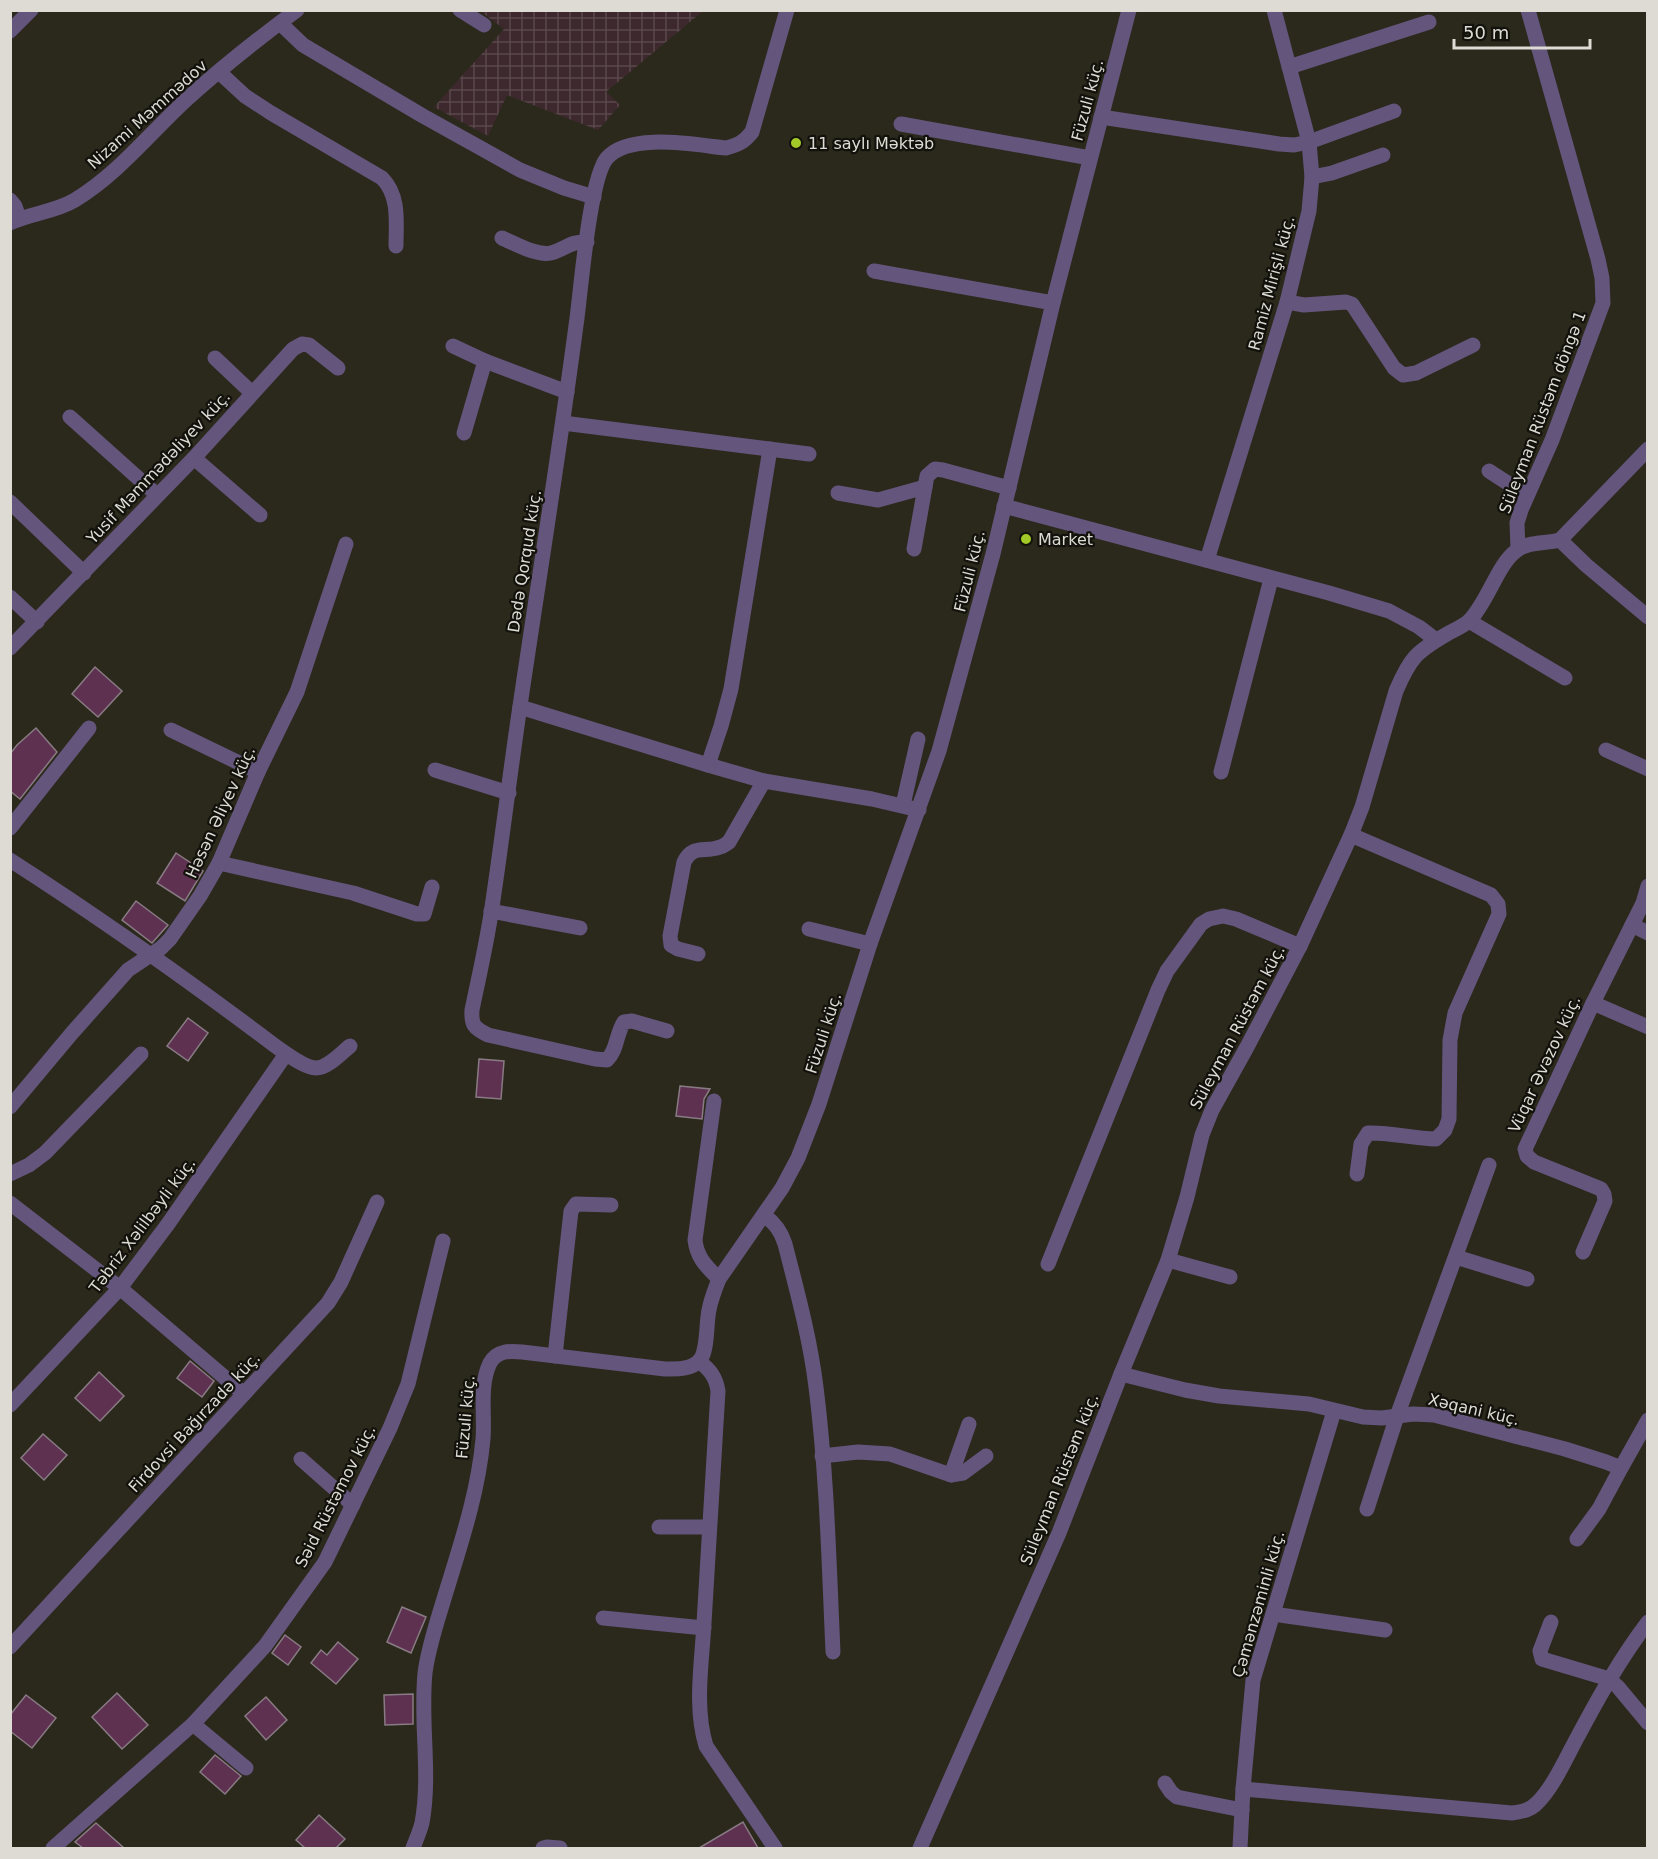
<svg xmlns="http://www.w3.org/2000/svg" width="1658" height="1859" viewBox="0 0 1658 1859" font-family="'DejaVu Sans',sans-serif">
	<defs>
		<pattern id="industrial-grid" width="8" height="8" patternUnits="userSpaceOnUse" patternTransform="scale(1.5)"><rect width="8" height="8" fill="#3d292d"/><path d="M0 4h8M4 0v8" fill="none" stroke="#59474b"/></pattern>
	</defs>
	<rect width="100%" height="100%" fill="#2b281c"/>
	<polygon fill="url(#industrial-grid)" points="480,11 703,11 606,92 620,105 598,130 507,95 488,136 434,107 504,29"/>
	<g fill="#5e3151" stroke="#887b83" stroke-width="1.5">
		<polygon points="95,667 122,691 98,717 72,694"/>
		<polygon points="36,728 57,752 20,799 10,791 10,754 17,745"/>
		<polygon points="176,853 203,871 185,901 157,883"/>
		<polygon points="136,901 168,925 152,943 122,920"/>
		<polygon points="188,1018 208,1033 188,1061 167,1046"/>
		<polygon points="479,1059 504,1061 501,1099 476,1097"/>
		<polygon points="680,1086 710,1089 704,1099 702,1119 676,1116"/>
		<polygon points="190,1361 214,1381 202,1397 177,1378"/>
		<polygon points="99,1372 124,1396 100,1421 75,1398"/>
		<polygon points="43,1434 67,1455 44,1480 21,1458"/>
		<polygon points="402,1607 426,1617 411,1653 387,1642"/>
		<polygon points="285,1635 301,1647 288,1665 272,1653"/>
		<polygon points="338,1642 358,1659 336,1684 311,1663 321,1650 327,1655"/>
		<polygon points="117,1693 148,1725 122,1749 92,1717"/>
		<polygon points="413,1694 413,1724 385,1725 384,1695"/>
		<polygon points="26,1695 56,1718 32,1748 10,1731 10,1715"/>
		<polygon points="266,1697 287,1720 266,1740 245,1716"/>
		<polygon points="215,1755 241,1776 225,1794 200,1772"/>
		<polygon points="319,1815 345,1839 336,1848 305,1848 296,1840"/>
		<polygon points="743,1822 758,1848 699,1848"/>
		<polygon points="96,1823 124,1848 83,1848 75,1842"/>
	</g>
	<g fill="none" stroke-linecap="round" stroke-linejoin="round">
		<g stroke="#63557b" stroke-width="15">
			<polyline points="460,10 484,25"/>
			<polyline points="280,23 303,45 423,116 520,170 564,188 594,197"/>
			<polyline points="10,31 31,10"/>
			<polyline points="1289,67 1429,22"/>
			<path d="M219 72 245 96 271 113 382 178C400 196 396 223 396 246"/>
			<polyline points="1101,117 1279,144 1294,145 1309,142 1394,111"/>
			<polyline points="901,124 1090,158"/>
			<polyline points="1312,177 1332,173 1383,155"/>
			<polyline points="10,200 15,206 19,218"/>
			<path d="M10 223C31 213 55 212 75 200 118 174 150 133 187 99 221 68 259 38 297 10"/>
			<path d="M502 238C516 244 536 256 551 253 566 249 570 241 587 242"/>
			<polyline points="874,271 1053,303"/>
			<polyline points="1287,302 1304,305 1346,302 1352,304 1394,368 1403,375 1416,373 1473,345"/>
			<polyline points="453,346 485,361 567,392"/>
			<polyline points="215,358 252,393"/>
			<polyline points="70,417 157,495"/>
			<polyline points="563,423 809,454"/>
			<polyline points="464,433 485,361"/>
			<polyline points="194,458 260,515"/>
			<polyline points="1489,471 1526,495"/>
			<polyline points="838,493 878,500 925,487"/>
			<polyline points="10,502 84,573"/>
			<polyline points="1004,506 1329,593 1389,611 1419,627 1436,640"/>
			<polyline points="1560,540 1586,565 1648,617"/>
			<polyline points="914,549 927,476 935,469 943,470 1009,488"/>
			<polyline points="1518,549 1517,523 1521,510 1552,440 1603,303 1602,278 1598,259 1528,10"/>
			<polyline points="1207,560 1287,302 1309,211 1312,177 1309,142 1274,10"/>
			<polyline points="10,597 37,622"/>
			<polyline points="1469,621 1565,678"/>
			<polyline points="10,648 194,458 293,349 302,344 309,345 338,368"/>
			<polyline points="520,707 708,765 764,781 872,799 919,810"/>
			<polyline points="171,730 258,772"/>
			<polyline points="1606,750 1648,769"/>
			<polyline points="708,765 721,726 731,689 770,449"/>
			<polyline points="435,770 509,793"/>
			<polyline points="1221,772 1271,579"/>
			<polyline points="903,805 918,739"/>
			<polyline points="10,828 89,728"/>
			<path d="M1351 835 1491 895 1498 904 1499 914 1455 1013 1450 1040 1449 1119 1445 1130 1436 1139C1413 1139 1391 1132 1368 1133L1361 1144 1357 1174"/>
			<path d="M10 860C94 914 175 971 254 1030 268 1040 301 1068 316 1068 328 1068 341 1053 350 1046"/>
			<polyline points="219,863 353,893 417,914 424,914 432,887"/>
			<polyline points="491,911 580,928"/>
			<polyline points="1632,925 1648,933"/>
			<polyline points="809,929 870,944"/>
			<path d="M698 954 678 949 671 945 670 936 684 862C693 844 704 853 720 847 724 846 726 844 729 842L764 781"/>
			<polyline points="1593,1003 1648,1027"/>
			<path d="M667 1031 632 1021 624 1022C616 1034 617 1051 607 1060L595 1059 488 1035C474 1028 471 1025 472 1010 479 976 487 942 492 907 502 840 510 773 520 706 539 577 560 448 577 318 581 288 590 177 607 158 630 132 695 145 726 148 738 145 744 142 752 132L787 10"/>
			<path d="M714 1101 695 1240C697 1258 706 1266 719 1279"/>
			<polyline points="10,1107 72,1033 128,970 161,948 170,939 200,896 219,863 258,772 297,692 346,544"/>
			<polyline points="10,1174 29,1165 45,1153 141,1054"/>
			<polyline points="10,1203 120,1288 244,1394"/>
			<path d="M764 1215C775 1223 781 1231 785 1244 797 1291 810 1338 816 1387 827 1475 829 1564 833 1652"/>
			<polyline points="1583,1252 1605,1201 1604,1194 1601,1189 1534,1162 1527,1156 1525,1149 1593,1003 1643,903 1648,886"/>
			<polyline points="1456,1257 1527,1279"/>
			<polyline points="1168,1260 1230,1277"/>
			<polyline points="1048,1264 1158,990 1167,971 1201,924 1209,919 1223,916 1236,919 1300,946"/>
			<polyline points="555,1356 571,1211 576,1204 611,1205"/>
			<path d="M699 1361C710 1370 716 1377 718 1391 713 1469 708 1546 704 1623 702 1663 694 1707 706 1746L775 1848"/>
			<polyline points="1121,1374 1185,1390 1219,1396 1309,1404 1363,1417 1382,1418 1413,1414 1434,1415 1565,1449 1606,1462 1621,1468 1648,1420"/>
			<polyline points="10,1405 120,1288 168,1224 286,1054"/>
			<polyline points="822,1456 858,1452 890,1454 951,1475 963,1473 986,1456"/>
			<polyline points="301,1459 353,1505"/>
			<polyline points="951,1475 969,1424"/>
			<polyline points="1367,1509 1397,1416 1489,1165"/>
			<polyline points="659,1527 709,1527"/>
			<polyline points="1577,1539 1599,1509 1621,1468"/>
			<polyline points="1273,1614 1385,1630"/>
			<polyline points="603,1618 704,1628"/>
			<polyline points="1551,1622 1540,1651 1542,1659 1609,1679 1618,1687 1648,1723"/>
			<polyline points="10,1647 328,1303 341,1282 377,1202"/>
			<polyline points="193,1724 246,1768"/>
			<polyline points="1165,1783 1171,1792 1177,1797 1242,1810"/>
			<path d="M1243 1789 1512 1813C1521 1812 1531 1810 1537 1803 1553 1788 1567 1756 1578 1736 1600 1695 1620 1659 1648 1622"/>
			<polyline points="53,1848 193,1724 265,1646 325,1562 390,1428 408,1384 443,1241"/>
			<path d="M413 1848C416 1840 420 1831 422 1823 431 1773 420 1723 425 1673 428 1649 436 1625 443 1602 459 1549 478 1495 483 1439 485 1415 479 1385 490 1363 497 1350 510 1351 522 1352L665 1369C677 1369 691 1370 700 1360 708 1350 706 1323 709 1310 711 1299 715 1289 719 1279L782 1188 798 1158 819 1104 870 944 939 751 993 554 1053 303 1129 10"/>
			<polyline points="543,1848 547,1847 560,1848"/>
			<path d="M920 1848 1059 1533 1121 1374 1168 1260 1187 1197 1202 1135 1212 1110 1247 1047 1300 946 1351 835 1362 807 1396 691C1410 658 1416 652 1447 634 1454 630 1464 626 1470 620 1488 601 1498 564 1516 551 1528 541 1545 544 1560 540L1648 449"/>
			<polyline points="1240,1848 1243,1789 1253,1680 1334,1411"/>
		</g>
	</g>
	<g fill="#a2c928" stroke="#12110b" stroke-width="2">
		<circle cx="796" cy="143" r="6"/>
		<circle cx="1026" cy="539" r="6"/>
	</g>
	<g text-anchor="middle" stroke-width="4.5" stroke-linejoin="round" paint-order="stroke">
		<g font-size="16" fill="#dddbd4" stroke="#12110b">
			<text transform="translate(1087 100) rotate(-75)" y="6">Füzuli küç.</text>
			<text transform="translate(147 114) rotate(-42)" y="6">Nizami Məmmədov</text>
			<text transform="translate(1271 283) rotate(-75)" y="6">Ramiz Mirişli küç.</text>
			<text transform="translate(1542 412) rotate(-69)" y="6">Süleyman Rüstəm döngə 1</text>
			<text transform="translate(158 467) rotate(-47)" y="6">Yusif Məmmədəliyev küç.</text>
			<text transform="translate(524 561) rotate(-81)" y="6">Dədə Qorqud küç.</text>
			<text transform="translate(969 571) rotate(-76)" y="6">Füzuli küç.</text>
			<text transform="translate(220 812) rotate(-65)" y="6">Həsən Əliyev küç.</text>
			<text transform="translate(1237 1027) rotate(-62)" y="6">Süleyman Rüstəm küç.</text>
			<text transform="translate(823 1033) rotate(-72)" y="6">Füzuli küç.</text>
			<text transform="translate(1544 1064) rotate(-65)" y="6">Vüqar Əvəzov küç.</text>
			<text transform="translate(142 1225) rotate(-53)" y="6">Təbriz Xəlilbəyli küç.</text>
			<text transform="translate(1474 1409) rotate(13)" y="6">Xəqani küç.</text>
			<text transform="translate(465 1417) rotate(-85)" y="6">Füzuli küç.</text>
			<text transform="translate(194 1422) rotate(-47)" y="6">Firdovsi Bağırzadə küç.</text>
			<text transform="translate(1059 1479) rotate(-68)" y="6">Süleyman Rüstəm küç.</text>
			<text transform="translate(335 1496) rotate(-63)" y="6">Səid Rüstəmov küç.</text>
			<text transform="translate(1258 1604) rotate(-74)" y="6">Çəmənzəminli küç.</text>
		</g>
		<g font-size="16" fill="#dddbd4" stroke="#12110b" text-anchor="start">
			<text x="808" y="149">11 saylı Məktəb</text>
			<text x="1038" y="545">Market</text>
		</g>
	</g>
	<rect width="1658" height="1859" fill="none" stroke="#dddbd4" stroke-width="24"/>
	<path d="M1454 39v9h136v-9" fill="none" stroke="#dddbd4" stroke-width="3"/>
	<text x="1463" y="39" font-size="18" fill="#dddbd4" stroke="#12110b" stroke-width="4.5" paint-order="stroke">50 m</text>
</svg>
